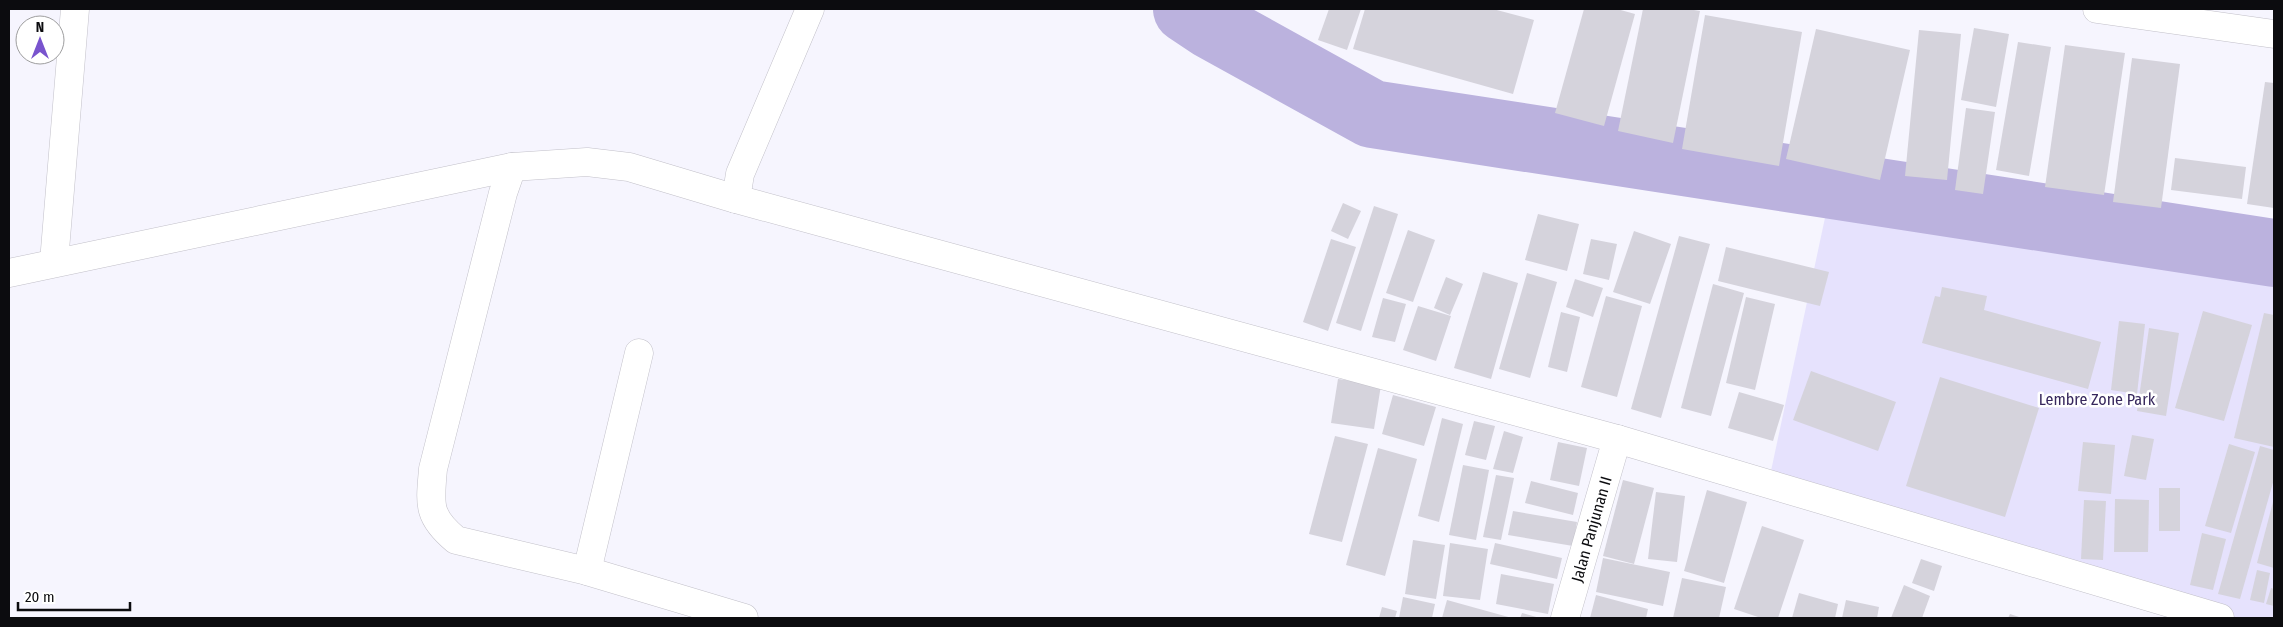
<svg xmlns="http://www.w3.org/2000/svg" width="2283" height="627" viewBox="0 0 2283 627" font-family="'Fira Sans Condensed',sans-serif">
	<rect width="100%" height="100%" fill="#f6f5fe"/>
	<polygon fill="#e6e2fd" points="1832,185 2274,248 2274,618 2227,618 1768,485"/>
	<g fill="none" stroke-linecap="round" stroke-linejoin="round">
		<polyline stroke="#bbb2de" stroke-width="68" points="1187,9 1211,25 1372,114 2274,253"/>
	</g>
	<g fill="#d5d3dc">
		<polygon points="1329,9 1361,9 1347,50 1318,40"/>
		<polygon points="1365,9 1493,9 1534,20 1513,94 1353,49"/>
		<polygon points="1584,9 1617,9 1635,14 1604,126 1555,113"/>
		<polygon points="1643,9 1688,9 1700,11 1673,143 1618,131"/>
		<polygon points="1705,15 1802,32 1779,166 1682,149"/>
		<polygon points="1974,28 2009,34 1996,107 1961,100"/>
		<polygon points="1816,29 1910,50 1880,180 1786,159"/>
		<polygon points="1919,30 1961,34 1947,180 1905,176"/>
		<polygon points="2018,42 2051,47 2029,176 1996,170"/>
		<polygon points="2065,45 2125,53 2104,195 2045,187"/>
		<polygon points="2132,58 2180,64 2161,208 2113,202"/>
		<polygon points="2265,82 2274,83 2274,208 2247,204"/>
		<polygon points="1966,108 1995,112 1983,194 1955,190"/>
		<polygon points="2175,158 2246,167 2242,199 2171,190"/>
		<polygon points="1343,203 1361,211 1348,239 1331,231"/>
		<polygon points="1374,206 1398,214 1361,331 1336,323"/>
		<polygon points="1538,214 1579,224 1567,271 1525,260"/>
		<polygon points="1408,230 1435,240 1413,302 1386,293"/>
		<polygon points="1634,231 1671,244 1650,304 1613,292"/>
		<polygon points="1679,236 1710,244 1661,418 1631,409"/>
		<polygon points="1331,239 1356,247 1328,331 1303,322"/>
		<polygon points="1591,239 1617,244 1609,280 1583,274"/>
		<polygon points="1726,247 1829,272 1820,306 1718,281"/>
		<polygon points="1483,272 1518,283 1491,379 1454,368"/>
		<polygon points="1527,273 1557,282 1530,378 1499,369"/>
		<polygon points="1446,277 1463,284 1450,315 1434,308"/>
		<polygon points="1575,279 1603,288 1593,317 1566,307"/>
		<polygon points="1713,284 1744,293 1711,416 1681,408"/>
		<polygon points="1942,287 1987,296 1984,310 2101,342 2088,389 1922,343 1935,296 1940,297"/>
		<polygon points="1606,296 1642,306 1617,397 1581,387"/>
		<polygon points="1746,297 1775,304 1755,390 1726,383"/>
		<polygon points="1383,298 1406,304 1395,342 1372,337"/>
		<polygon points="1418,306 1451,316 1436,361 1403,350"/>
		<polygon points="2203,311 2252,325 2224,421 2175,408"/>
		<polygon points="1561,312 1580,317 1567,372 1548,367"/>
		<polygon points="2264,313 2274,315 2274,447 2234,438"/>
		<polygon points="2119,321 2145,324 2137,394 2111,390"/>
		<polygon points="2149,328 2179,333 2166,416 2137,411"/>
		<polygon points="1811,371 1896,402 1878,451 1793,420"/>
		<polygon points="1940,377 2039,408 2005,517 1906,486"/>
		<polygon points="1338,379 1381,385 1374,429 1331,423"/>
		<polygon points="1739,392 1784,405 1773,441 1728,428"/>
		<polygon points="1393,395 1436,407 1424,446 1382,434"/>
		<polygon points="1442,418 1463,424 1439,522 1418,516"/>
		<polygon points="1474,421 1495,426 1486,460 1465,455"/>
		<polygon points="1504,431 1523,437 1513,473 1493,469"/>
		<polygon points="2132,435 2154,439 2146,480 2124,476"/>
		<polygon points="1335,436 1368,444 1342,542 1309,534"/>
		<polygon points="1558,442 1587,448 1579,486 1550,480"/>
		<polygon points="2083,442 2115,445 2111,494 2078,491"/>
		<polygon points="2229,444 2255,452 2231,533 2205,526"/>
		<polygon points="2260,446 2274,450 2274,479 2240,599 2218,594"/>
		<polygon points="1378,448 1417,459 1385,576 1346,565"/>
		<polygon points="1463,465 1489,470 1476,540 1449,535"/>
		<polygon points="1496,475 1514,478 1501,540 1483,537"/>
		<polygon points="1623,480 1654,488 1634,564 1603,556"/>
		<polygon points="1531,481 1578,493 1573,515 1525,503"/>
		<rect x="2159" y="488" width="21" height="43"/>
		<polygon points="1707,490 1747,502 1724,583 1684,571"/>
		<polygon points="1656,492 1685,496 1677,562 1648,559"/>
		<polygon points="2274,498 2274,568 2257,563"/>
		<polygon points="2115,499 2149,500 2148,552 2114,552"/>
		<polygon points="2084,500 2106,501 2103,560 2081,559"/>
		<polygon points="1513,511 1577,522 1573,546 1508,535"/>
		<polygon points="1762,526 1804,540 1778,618 1761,618 1734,609"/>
		<polygon points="2202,533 2226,539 2213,590 2190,585"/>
		<polygon points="1413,540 1445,545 1436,599 1405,594"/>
		<polygon points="1450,543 1488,549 1480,600 1443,596"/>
		<polygon points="1495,543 1562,558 1557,579 1490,564"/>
		<polygon points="1603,558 1670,572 1663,606 1596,592"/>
		<polygon points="1921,559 1942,566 1934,591 1912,583"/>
		<polygon points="2257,570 2270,573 2264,603 2250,600"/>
		<polygon points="1501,574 1554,584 1548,614 1496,604"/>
		<polygon points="1682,578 1726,587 1719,618 1673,618"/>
		<polygon points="1904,585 1930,596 1922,618 1891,618"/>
		<polygon points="2271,588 2274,589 2274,606 2266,604"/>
		<polygon points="1799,593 1838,604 1835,618 1792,618"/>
		<polygon points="1596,595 1648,609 1646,618 1590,618"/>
		<polygon points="1403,597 1435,604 1432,618 1399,618"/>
		<polygon points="1447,600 1512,618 1442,618"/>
		<polygon points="1846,600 1879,607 1877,618 1842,618"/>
		<polygon points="1382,607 1397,611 1395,618 1379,618"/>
		<polygon points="1522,613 1540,618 1520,618"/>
		<polygon points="2010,614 2022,618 2008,618"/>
	</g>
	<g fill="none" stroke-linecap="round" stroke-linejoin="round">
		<defs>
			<g id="minor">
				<polyline points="2097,9 2274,34"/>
				<path d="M512 167 503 193 433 469C430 504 427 516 456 540L587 571 744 618"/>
				<polyline points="736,199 740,174 810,9"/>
				<polyline points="54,262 75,9"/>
				<polyline points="9,273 512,167 587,162 629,167 736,199 1617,439 2220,618"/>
				<polyline points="587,571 639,353"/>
				<polyline points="1565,618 1617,439"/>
			</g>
		</defs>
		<use href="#minor" stroke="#c2c0c9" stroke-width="29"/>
		<use href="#minor" stroke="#fff" stroke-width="28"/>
	</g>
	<g text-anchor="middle" stroke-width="5" stroke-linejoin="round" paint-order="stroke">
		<g font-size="16" fill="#37285d" stroke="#fff">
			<text x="2097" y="405">Lembre Zone Park</text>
		</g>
		<g font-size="16" fill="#0c0c0f" stroke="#fff">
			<text transform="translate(1591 529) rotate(-74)" y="6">Jalan Panjunan II</text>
		</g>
	</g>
	<rect width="2283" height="627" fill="none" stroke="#0c0c0f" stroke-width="20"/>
	<g transform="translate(40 40)"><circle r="24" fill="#ffffff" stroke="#9e9e9f"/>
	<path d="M0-4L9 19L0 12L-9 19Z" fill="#7954ce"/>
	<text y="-8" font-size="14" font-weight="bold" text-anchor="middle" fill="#0c0c0f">N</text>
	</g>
	<path d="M18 602v8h112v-8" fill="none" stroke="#0c0c0f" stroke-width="2.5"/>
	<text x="25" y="602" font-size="15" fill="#0c0c0f" stroke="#ffffff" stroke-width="4" paint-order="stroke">20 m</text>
</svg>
